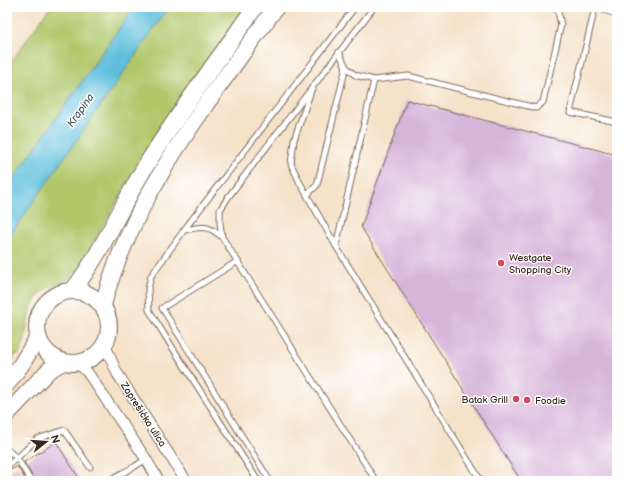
<svg xmlns="http://www.w3.org/2000/svg" width="624" height="488" viewBox="0 0 624 488" font-family="'Balsamiq Sans',sans-serif">
	<rect width="100%" height="100%" fill="#fff"/>
	<filter id="ink" filterUnits="userSpaceOnUse"><feTurbulence type="fractalNoise" baseFrequency=".025" numOctaves="2"/><feDisplacementMap in="SourceGraphic" scale="8" xChannelSelector="R" yChannelSelector="G"/><feConvolveMatrix kernelMatrix="1 2 1 2 8 2 1 2 1" color-interpolation-filters="sRGB"/></filter>
	<filter id="wash" filterUnits="userSpaceOnUse"><feTurbulence type="fractalNoise" baseFrequency=".012" numOctaves="4" result="noise"/><feDisplacementMap in="SourceGraphic" scale="16" xChannelSelector="R" yChannelSelector="G"/><feGaussianBlur stdDeviation="0.9" result="paint"/><feColorMatrix in="noise" values="0 0 0 0 0 0 0 0 0 0 0 0 0 0 0 0 0 1.4 0 .05"/><feComposite in="paint" operator="in"/></filter>
	<g filter="url(#wash)">
		<rect width="100%" height="100%" fill="#f5e2c9"/>
		<g fill="#b1c76b" stroke="#767844">
			<polygon points="50,7 134,7 7,188 7,68"/>
			<path d="M169 7H247L130 179 80 266C76 271 72 276 67 280 55 287 45 287 36 299 23 317 31 335 18 355L16 354 7 365V240Z"/>
		</g>
		<polygon fill="#5fbfdd" stroke="#4d747e" points="134,7 169,7 7,240 7,188"/>
		<g id="blocks">
			<g fill="#d7b4da">
				<polygon points="407,100 617,155 617,481 521,481 361,227"/>
				<polygon points="56,442 79,478 74,481 35,481 24,462"/>
				<polygon points="16,467 18,467 26,481 7,481 7,472"/>
			</g>
		</g>
	</g>
	<g filter="url(#ink)">
		<use href="#blocks" fill-opacity="0" stroke="#7c6a5a" stroke-width="1"/>
		<g fill="none" stroke-linecap="round" stroke-linejoin="round">
			<defs>
				<g id="service">
					<polyline points="592,7 617,14"/>
					<polyline points="595,8 570,112 617,122"/>
					<polyline points="339,52 346,67 355,75 374,80 408,76 536,108 543,102 561,25 557,7"/>
					<polyline points="312,88 294,140 291,164 300,183 336,246 481,481"/>
					<polyline points="307,195 317,185 346,67"/>
					<path d="M184 230C203 227 207 224 222 237L376 481"/>
					<polyline points="222,237 220,223 220,210 229,196 374,7"/>
					<polyline points="336,246 374,80"/>
					<polyline points="238,261 162,308 270,481"/>
					<polyline points="7,449 17,458 31,481"/>
					<polyline points="7,466 17,458 37,439 64,430 90,467"/>
					<polyline points="107,481 134,467 146,459"/>
					<polyline points="258,481 167,339 149,310 148,289 151,276 187,226 355,7"/>
				</g>
				<g id="minor">
					<polyline points="105,345 117,373 186,481"/>
					<polyline points="78,363 88,373 146,459 159,481"/>
				</g>
				<g id="primary">
					<path d="M73 290C103 251 122 204 148 162 181 109 219 58 255 7"/>
					<circle cx="73" cy="327" r="36"/>
					<path d="M103 305C132 195 211 98 276 7"/>
					<polyline points="7,384 21,365 38,337"/>
					<polyline points="7,414 49,370 63,362"/>
				</g>
			</defs>
			<use href="#service" stroke="#7c6a5a" stroke-width="7"/>
			<use href="#minor" stroke="#7c6a5a" stroke-width="12"/>
			<use href="#primary" stroke="#7c6a5a" stroke-width="18"/>
			<use href="#service" stroke="#fff" stroke-width="5"/>
			<use href="#minor" stroke="#fff" stroke-width="10"/>
			<use href="#primary" stroke="#fff" stroke-width="16"/>
		</g>
	</g>
	<g fill="#d1495b" stroke="#fff" stroke-width="1.5">
		<circle cx="501" cy="263" r="4"/>
		<circle cx="516" cy="399" r="4"/>
		<circle cx="527" cy="400" r="4"/>
	</g>
	<g text-anchor="middle" stroke-width="3" stroke-linejoin="round" paint-order="stroke">
		<g font-size="10" fill="#3b2a1e" stroke="#fff" text-anchor="start">
			<text x="509" y="261">Westgate<tspan x="509" dy="12">Shopping City</tspan></text>
			<text x="508" y="403" text-anchor="end">Batak Grill</text>
			<text x="535" y="404">Foodie</text>
		</g>
		<g font-size="10" fill="#3b2a1e" stroke="#fff">
			<text transform="translate(144 414) rotate(57)" y="4">Zaprešićka ulica</text>
		</g>
		<g font-size="11" font-style="italic" fill="#485e61" stroke="#fff">
			<text transform="translate(80 110) rotate(-55)" y="4">Krapina</text>
		</g>
	</g>
	<rect width="624" height="488" fill="none" stroke="#fff" stroke-width="24"/>
	<g transform="translate(46 442) rotate(73)" stroke="#ffffff" stroke-width="3" paint-order="stroke">
	<path d="M0-3L7 15L0 10L-7 15Z" fill="#3b2a1e"/>
	<text y="-6" font-size="11" font-weight="bold" text-anchor="middle" fill="#3b2a1e">N</text>
	</g>
</svg>
